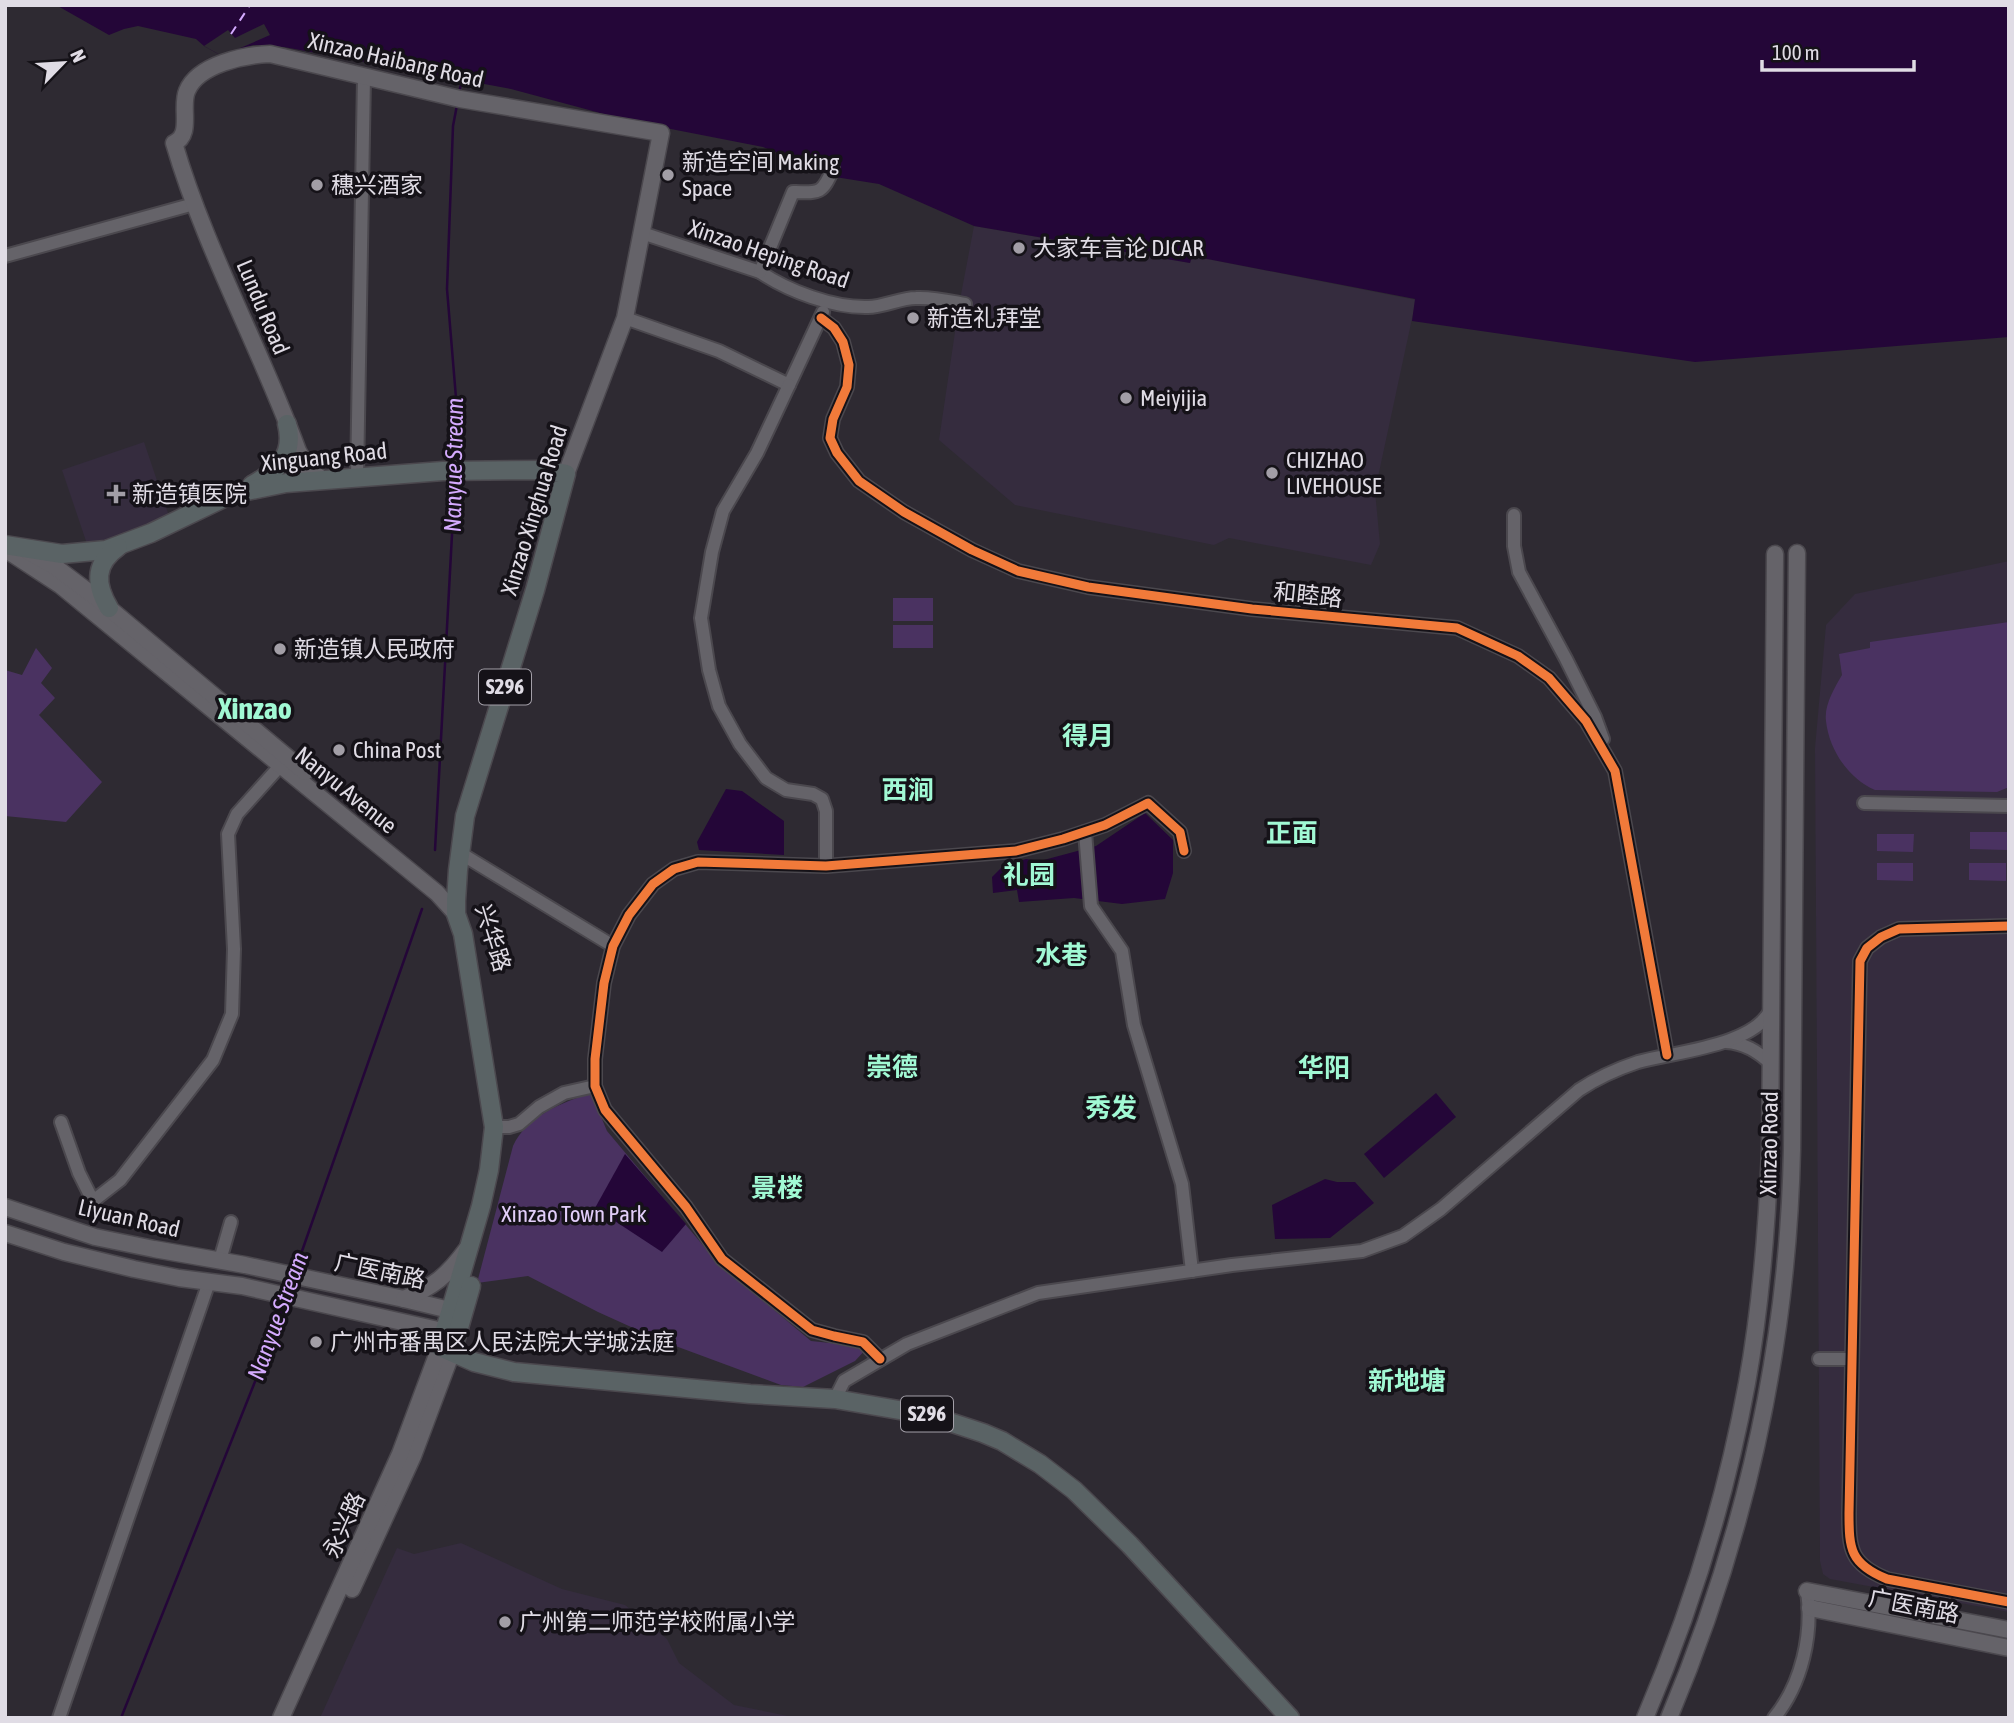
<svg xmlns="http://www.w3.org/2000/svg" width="2014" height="1723" viewBox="0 0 2014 1723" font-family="'Asap Condensed','Noto Sans SC',sans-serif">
	<rect width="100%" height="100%" fill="#2e2a32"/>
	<g fill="#352c3e">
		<polygon points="974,226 1190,263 1192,256 1416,300 1375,491 1380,544 1371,565 1229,538 1214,545 1015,505 939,440 959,305"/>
		<polygon points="144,442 170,519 88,547 62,470"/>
		<polygon points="2009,561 2009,1612 1830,1579 1823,1574 1820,1561 1815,748 1826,625 1855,594"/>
		<polygon points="461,1543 562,1589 625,1605 667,1639 679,1663 734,1705 798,1718 320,1718 397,1548 414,1554"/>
	</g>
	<g fill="#4a3261">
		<rect x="893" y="598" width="40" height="23"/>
		<path d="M2009 622V787L1997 792 1875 790C1849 779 1829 750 1826 721 1824 705 1834 689 1842 675L1839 654 1870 648V642Z"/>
		<rect x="893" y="625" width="40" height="23"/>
		<polygon points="36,648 52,668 41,683 55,698 39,715 102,782 66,822 5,816 5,670 22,675"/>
		<polygon points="1970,832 2007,832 2007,850 1970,849"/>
		<polygon points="1877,834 1914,834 1913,852 1877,851"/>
		<polygon points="1877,863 1913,863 1913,881 1877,880"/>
		<polygon points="1969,863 2006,863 2006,881 1969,880"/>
		<path d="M591 1093 607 1131 717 1262 811 1341 868 1347 855 1361 803 1387 781 1385 662 1341 598 1312 528 1276 477 1283 513 1146C527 1116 561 1103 591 1093Z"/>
	</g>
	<g fill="#240638">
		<polygon points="56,5 2009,5 2009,337 1695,362 1412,321 1415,299 1192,256 1190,263 974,226 879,184 835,177 763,147 630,121 511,89 284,47 253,45 222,56 204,46 196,39 138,26 124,29 109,35"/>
		<polygon points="726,789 742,791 784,821 784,855 699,850 697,842"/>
		<polygon points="1145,813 1173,840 1173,873 1165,899 1122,904 1074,898 1019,902 1017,890 993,893 992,877 1003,866 1026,859 1040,861 1096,846"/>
		<polygon points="1436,1093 1456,1117 1384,1178 1364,1154"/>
		<polygon points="625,1154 686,1224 662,1252 595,1208"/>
		<polygon points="1325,1179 1337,1182 1355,1182 1374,1203 1330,1238 1275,1239 1272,1205"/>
	</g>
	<polygon fill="#2e2a32" points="264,24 270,35 222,56 204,46 228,30 235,38"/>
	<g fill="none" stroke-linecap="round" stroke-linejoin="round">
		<g stroke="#240638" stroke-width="2.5">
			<polyline points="459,92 462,81"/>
			<polyline points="455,465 456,398 447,289 453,126 457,105"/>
			<polyline points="435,850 455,479"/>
			<polyline points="295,1271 422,909"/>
			<polyline points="121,1718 270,1344 285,1301"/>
		</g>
		<polyline stroke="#d4aafe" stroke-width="2" stroke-dasharray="9 7" stroke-linecap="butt" points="231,34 250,5"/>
		<defs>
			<g id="street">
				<path d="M642 233 760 272C788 291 833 308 868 307 884 307 900 298 916 298 933 297 949 301 965 304"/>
				<polyline points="5,256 194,204"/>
				<path d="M760 272 793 192C820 193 822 194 833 169"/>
				<polyline points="625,318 719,351 789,385 823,312"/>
				<polyline points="821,318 834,328 843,342 849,365 847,387 833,419 830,438 837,453 859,481 904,512 972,550 1018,571 1088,587 1252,609 1457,628 1518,656 1549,678 1586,721 1615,771 1667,1055"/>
				<polyline points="789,385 757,453 723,511 712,552 701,618 709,670 719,706 740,744 766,778 786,790 813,794 822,799 826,811 826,866"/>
				<polyline points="357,477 364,77"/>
				<polyline points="1514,515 1514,546 1519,572 1566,659 1595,717 1603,739"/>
				<polyline points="1864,803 2009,806"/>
				<polyline points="1085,832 1091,906 1122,951 1134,1025 1182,1184 1192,1271"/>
				<polyline points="460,853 613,946"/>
				<path d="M2009 926 1899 929 1881 937 1867 948 1860 961 1849 1513C1849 1549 1850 1564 1887 1579L2009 1602"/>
				<path d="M1726 1042C1744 1043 1758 1051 1771 1064"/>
				<polyline points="61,1122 79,1173 93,1201 120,1180 213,1060 232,1014 234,949 228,834 237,814 280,766"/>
				<polyline points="494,1127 509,1127 519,1124 539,1107 564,1093 595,1086"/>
				<polyline points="220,1260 231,1222"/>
				<polyline points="880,1359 863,1342 834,1336 812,1330 722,1259 686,1207 605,1110 595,1086 595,1059 604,983 613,946 629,915 653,884 674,869 698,862 826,866 1016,851 1063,839 1105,825 1148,803 1180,832 1184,851"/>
				<polyline points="1819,1359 1851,1359"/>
				<path d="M835 1399 844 1381 907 1344 1038 1293 1232 1265 1362 1251 1403 1236 1441 1209 1579 1090C1597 1078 1617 1069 1638 1062 1674 1052 1755 1046 1771 1009"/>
				<polyline points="59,1718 209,1282"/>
				<path d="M1774 1718C1802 1684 1813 1634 1807 1591"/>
			</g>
			<g id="secondary">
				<path d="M323 480 308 469 298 451C260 347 205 249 174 143 193 135 180 107 187 91 198 64 245 55 270 54L460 99 661 133 625 318 566 474"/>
				<polyline points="5,549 60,585 437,893 456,914"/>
				<polyline points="27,551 54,566 98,599 305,772"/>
				<polyline points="5,1207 95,1237 154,1249 245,1265 404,1299 462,1313"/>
				<polyline points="5,1233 64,1252 134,1269 179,1278 242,1286 456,1334"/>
				<path d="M404 1299C433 1287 447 1276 466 1250"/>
				<polyline points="352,1589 413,1456 452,1352"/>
				<polyline points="1807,1591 2009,1630"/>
				<polyline points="1810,1608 2009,1648"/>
				<polyline points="281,1718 400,1454 440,1347"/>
				<path d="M1645 1718C1691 1610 1726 1498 1747 1383 1761 1306 1767 1228 1770 1150L1775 554"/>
				<path d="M1669 1718C1745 1537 1788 1346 1792 1150L1797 553"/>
			</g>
			<g id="primary">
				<path d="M252 485C277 471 295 456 287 424"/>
				<polyline points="5,545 62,554 106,550 151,533 232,494 286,483 443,471 542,470 566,474 535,590 465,816 458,870 456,901 456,914 463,934 494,1127 489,1170 481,1206 440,1347 474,1362 514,1372 750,1394 835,1399 928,1415 983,1433 1002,1441 1040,1464 1074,1490 1130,1545 1290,1718"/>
				<path d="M109 608C95 584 94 564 118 547"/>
				<polyline points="452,1352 471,1286"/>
			</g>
		</defs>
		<use href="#street" stroke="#4b484e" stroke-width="16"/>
		<use href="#secondary" stroke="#4b484e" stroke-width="19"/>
		<use href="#primary" stroke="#4b484e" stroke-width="21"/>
		<use href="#street" stroke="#656369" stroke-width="12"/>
		<use href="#secondary" stroke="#656369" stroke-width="16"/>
		<use href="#primary" stroke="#5a6365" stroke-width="18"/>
		<defs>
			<g id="cycleway">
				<polyline points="821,318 834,328 843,342 849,365 847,387 833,419 830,438 837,453 859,481 904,512 972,550 1018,571 1088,587 1252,609 1457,628 1518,656 1549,678 1586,721 1615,771 1667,1055"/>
				<path d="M2009 926 1899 929 1881 937 1867 948 1860 961 1849 1513C1849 1549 1850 1564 1887 1579L2009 1602"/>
				<polyline points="880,1359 863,1342 834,1336 812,1330 722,1259 686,1207 605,1110 595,1086 595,1059 604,983 613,946 629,915 653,884 674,869 698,862 826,866 1016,851 1063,839 1105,825 1148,803 1180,832 1184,851"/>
			</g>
		</defs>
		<use href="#cycleway" stroke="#151218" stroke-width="13"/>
		<use href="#cycleway" stroke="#f17a3a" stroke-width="9"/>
	</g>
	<g fill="#a29ea6" stroke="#151218" stroke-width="2.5">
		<circle cx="668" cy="175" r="7"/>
		<circle cx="317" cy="185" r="7"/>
		<circle cx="1019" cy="248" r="7"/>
		<circle cx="913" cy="318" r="7"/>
		<circle cx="1126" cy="398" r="7"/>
		<circle cx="1272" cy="473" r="7"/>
		<path d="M112.5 483.5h7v7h7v7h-7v7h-7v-7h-7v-7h7z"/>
		<circle cx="280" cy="649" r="7"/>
		<circle cx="339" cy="750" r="7"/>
		<circle cx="316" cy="1342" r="7"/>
		<circle cx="505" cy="1622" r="7"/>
	</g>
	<g text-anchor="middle" stroke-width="7" stroke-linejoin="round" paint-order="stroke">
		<g fill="#151218" stroke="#a39fa8" stroke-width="2">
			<rect x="479" y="669.5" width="52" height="35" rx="5"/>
			<rect x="901" y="1396.5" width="52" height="35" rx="5"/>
		</g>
		<g font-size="21" font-weight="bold" fill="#e0dce5">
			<text x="505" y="694">S296</text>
			<text x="927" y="1421">S296</text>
		</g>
		<g font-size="23" fill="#e0dce5" stroke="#151218">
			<text transform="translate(396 60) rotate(13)" y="8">Xinzao Haibang Road</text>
			<text transform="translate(769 254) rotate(19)" y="8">Xinzao Heping Road</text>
			<text transform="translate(263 307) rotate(67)" y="8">Lundu Road</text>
			<text transform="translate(324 457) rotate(-6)" y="8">Xinguang Road</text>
			<text transform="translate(534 510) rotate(-73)" y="8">Xinzao Xinghua Road</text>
			<text transform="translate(1308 595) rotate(6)" y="8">和睦路</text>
			<text transform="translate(346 790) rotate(39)" y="8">Nanyu Avenue</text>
			<text transform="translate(493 938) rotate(73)" y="8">兴华路</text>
			<text transform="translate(1769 1143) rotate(-89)" y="8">Xinzao Road</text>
			<text transform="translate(129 1218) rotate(13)" y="8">Liyuan Road</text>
			<text transform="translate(380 1271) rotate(12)" y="8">广医南路</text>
			<text transform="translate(344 1525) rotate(-66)" y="8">永兴路</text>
			<text transform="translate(1914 1606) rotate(11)" y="8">广医南路</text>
		</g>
		<g font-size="23" fill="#e0dce5" stroke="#151218" text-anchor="start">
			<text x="682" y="170">新造空间 Making<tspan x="682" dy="26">Space</tspan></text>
			<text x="331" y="193">穗兴酒家</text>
			<text x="1033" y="256">大家车言论 DJCAR</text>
			<text x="927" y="326">新造礼拜堂</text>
			<text x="1140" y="406">Meiyijia</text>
			<text x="1286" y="468">CHIZHAO<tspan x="1286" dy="26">LIVEHOUSE</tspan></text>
			<text x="132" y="502">新造镇医院</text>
			<text x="294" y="657">新造镇人民政府</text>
			<text x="353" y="758">China Post</text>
			<text x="330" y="1350">广州市番禺区人民法院大学城法庭</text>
			<text x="519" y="1630">广州第二师范学校附属小学</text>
		</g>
		<g font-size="23" fill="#e2cef9" stroke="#151218">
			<text x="574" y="1222">Xinzao Town Park</text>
		</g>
		<g font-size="24" font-style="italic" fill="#d4aafe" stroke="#151218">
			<text transform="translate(454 465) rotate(-89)" y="8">Nanyue Stream</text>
			<text transform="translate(278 1316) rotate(-70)" y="8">Nanyue Stream</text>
		</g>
		<g font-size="26" font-weight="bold" fill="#a1f9d4" stroke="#151218">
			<text x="1088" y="745">得月</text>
			<text x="908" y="799">西涧</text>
			<text x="1292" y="842">正面</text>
			<text x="1029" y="884">礼园</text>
			<text x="1061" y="964">水巷</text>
			<text x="892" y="1076">崇德</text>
			<text x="1324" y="1077">华阳</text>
			<text x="1111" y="1117">秀发</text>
			<text x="777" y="1197">景楼</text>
			<text x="1407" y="1390">新地塘</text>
		</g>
		<g font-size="30" font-weight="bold" fill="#a1f9d4" stroke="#151218">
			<text x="255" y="719">Xinzao</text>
		</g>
	</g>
	<rect width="2014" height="1723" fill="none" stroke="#e0dce5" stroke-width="14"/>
	<g transform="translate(63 63) rotate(65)" stroke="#151218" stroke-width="5" paint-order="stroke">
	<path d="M0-5L12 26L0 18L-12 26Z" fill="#e0dce5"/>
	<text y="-10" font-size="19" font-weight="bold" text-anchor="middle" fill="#e0dce5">N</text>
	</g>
	<path d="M1762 60v10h152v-10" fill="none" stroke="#e0dce5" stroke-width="3.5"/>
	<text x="1772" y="60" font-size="21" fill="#e0dce5" stroke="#151218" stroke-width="5" paint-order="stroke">100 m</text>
</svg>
